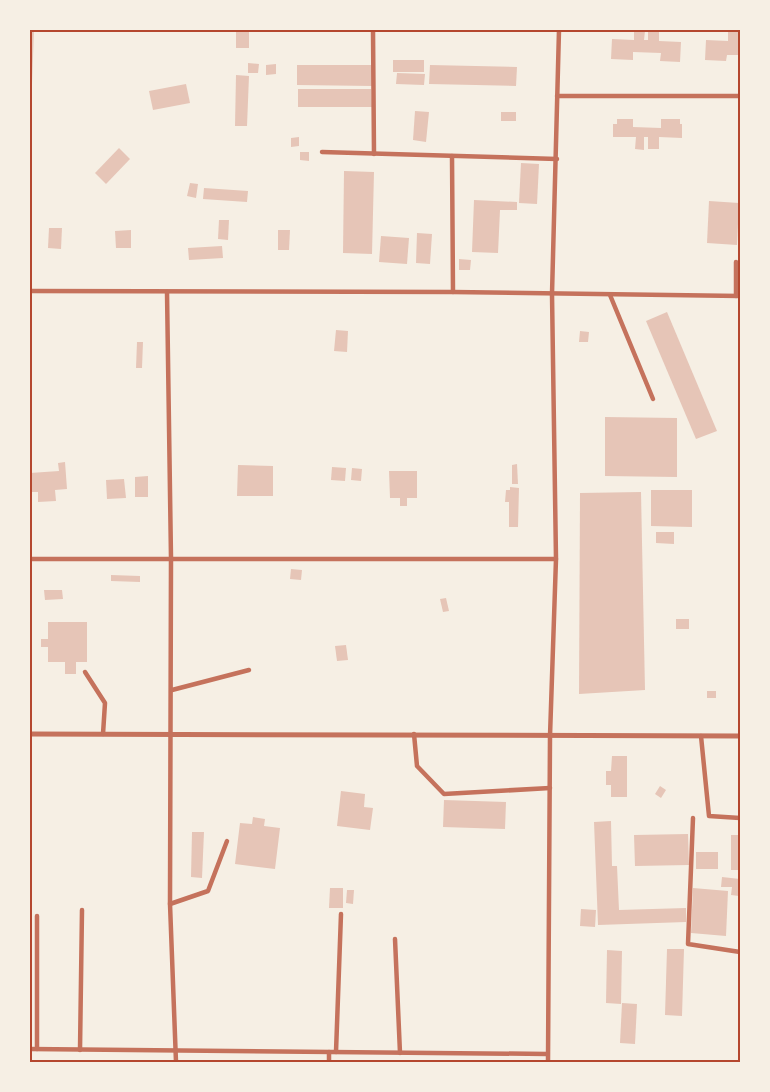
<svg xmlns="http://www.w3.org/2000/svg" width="770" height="1092" viewBox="0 0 770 1092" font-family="'IBM Plex Sans',sans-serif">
	<rect width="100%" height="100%" fill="#f6efe4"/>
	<g fill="#e6c5b7">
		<polygon points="30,30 34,30 32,84 30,84"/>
		<rect x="236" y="30" width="13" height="18"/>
		<polygon points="634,30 645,31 644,40 648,40 648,32 659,32 659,41 681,42 680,62 660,61 661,53 633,52 633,60 611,59 612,39 634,40"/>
		<polygon points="728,32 738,32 740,55 727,55 726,61 705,60 706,40 728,41"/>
		<rect x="393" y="60" width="31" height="12"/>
		<polygon points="248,63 259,64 258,73 248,73"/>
		<polygon points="276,64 276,74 266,75 266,65"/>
		<polygon points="297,65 373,65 373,86 297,85"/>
		<polygon points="430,65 517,67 516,86 429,84"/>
		<polygon points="397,73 425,74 424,85 396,84"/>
		<polygon points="236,75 249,76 247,126 235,126"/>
		<polygon points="186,84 190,103 153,110 149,91"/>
		<polygon points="298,89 371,89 372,107 298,107"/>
		<polygon points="415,111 429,112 426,142 413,140"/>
		<rect x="501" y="112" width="15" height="9"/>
		<polygon points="617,119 633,119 633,127 661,128 661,119 680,119 680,124 682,124 682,138 659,137 659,149 648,149 648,137 644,137 644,150 635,149 636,137 613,137 613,124 617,124"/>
		<polygon points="299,137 299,146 291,147 291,138"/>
		<polygon points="119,148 130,159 106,184 95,173"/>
		<polygon points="300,152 309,152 309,161 300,160"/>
		<polygon points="521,163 539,164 537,204 519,203"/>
		<polygon points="344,171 374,172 372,254 343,253"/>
		<polygon points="190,183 198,184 196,198 187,196"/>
		<polygon points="204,188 248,191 247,202 203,199"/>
		<polygon points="474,200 517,202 517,210 500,210 498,253 472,252"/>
		<polygon points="709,201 739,203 737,245 707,243"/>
		<polygon points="219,220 229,220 228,240 218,239"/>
		<polygon points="49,228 62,228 61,249 48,248"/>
		<polygon points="131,230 131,248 116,248 115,231"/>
		<polygon points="278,230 290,230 289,250 278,250"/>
		<polygon points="417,233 432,234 430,264 416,263"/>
		<polygon points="381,236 409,238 407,264 379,262"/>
		<polygon points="222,246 223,258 189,260 188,248"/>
		<polygon points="459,259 471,260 470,270 459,270"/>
		<polygon points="667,312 717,431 696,439 646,321"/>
		<polygon points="336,330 348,331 347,352 334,351"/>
		<polygon points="580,331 589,332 588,342 579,342"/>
		<polygon points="137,342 143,342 142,368 136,368"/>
		<polygon points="605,417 677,418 677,477 605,476"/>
		<polygon points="65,462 67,489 55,490 56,501 38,502 38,492 30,492 30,473 59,471 58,463"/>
		<polygon points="517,464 518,484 512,484 512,465"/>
		<polygon points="238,465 273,466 273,496 237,496"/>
		<polygon points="332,467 346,468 345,481 331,480"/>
		<polygon points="352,468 362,469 361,481 351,480"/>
		<polygon points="389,471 417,471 417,498 407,498 407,506 400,506 400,498 390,498"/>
		<polygon points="148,476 148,497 135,497 135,477"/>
		<polygon points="124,479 126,498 107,499 106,480"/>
		<polygon points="510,487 519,488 518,527 509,527 509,502 505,502 506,490 510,490"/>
		<polygon points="651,490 692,490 692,527 651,526"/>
		<polygon points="641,492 645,690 579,694 580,493"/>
		<polygon points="656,532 674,532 674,544 656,543"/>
		<polygon points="291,569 302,570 301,580 290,579"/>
		<polygon points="111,575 140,576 140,582 111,581"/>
		<polygon points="44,590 62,590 63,599 45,600"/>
		<polygon points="446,598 449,611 443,612 440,599"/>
		<rect x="676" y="619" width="13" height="10"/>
		<polygon points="48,622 87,622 87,662 76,662 76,674 65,674 65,662 48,662 48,647 41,647 41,639 48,639"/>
		<polygon points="346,645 348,660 337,661 335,646"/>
		<rect x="707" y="691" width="9" height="7"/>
		<polygon points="612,756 627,756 627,797 611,797 611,785 606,785 606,771 611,771"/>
		<polygon points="660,786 666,790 661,798 655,794"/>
		<polygon points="341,791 365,794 364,807 373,808 370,830 337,826"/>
		<polygon points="444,800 506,802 505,829 443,827"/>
		<polygon points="253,817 265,819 264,826 280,828 275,869 235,864 240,823 252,824"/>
		<polygon points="611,821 612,866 617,866 619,910 686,908 686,922 598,925 594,822"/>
		<polygon points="192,832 204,832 202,878 191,877"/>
		<polygon points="688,834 689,865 635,866 634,835"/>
		<rect x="731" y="835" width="9" height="35"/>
		<rect x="696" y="852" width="22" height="17"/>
		<polygon points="722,877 740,879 739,896 731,895 732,887 721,887"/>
		<polygon points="330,888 343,888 343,908 329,908"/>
		<polygon points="693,888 728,891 726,936 691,933"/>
		<polygon points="347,890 354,890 353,904 346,903"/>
		<polygon points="581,909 596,910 595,927 580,926"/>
		<polygon points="667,949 684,949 682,1016 665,1015"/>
		<polygon points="607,950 622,951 621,1004 606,1003"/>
		<polygon points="622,1003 637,1004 635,1044 620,1043"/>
	</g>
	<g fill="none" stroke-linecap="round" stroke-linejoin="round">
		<g stroke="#c5725c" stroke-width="4.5">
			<polyline points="373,30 374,154"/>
			<polyline points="557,96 740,96"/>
			<polyline points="322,152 557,159"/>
			<polyline points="452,156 453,292"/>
			<polyline points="736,262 736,296"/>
			<polyline points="30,291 453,292 740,296"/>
			<polyline points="167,292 171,558 170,904 176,1062"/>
			<polyline points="610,295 653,399"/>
			<polyline points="30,559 556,559"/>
			<polyline points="85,672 105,703 103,734"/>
			<polyline points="172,690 249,670"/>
			<polyline points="414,734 417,766 444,794 550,788"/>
			<polyline points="701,736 709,816 740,818"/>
			<polyline points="693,818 688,944 740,952"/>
			<polyline points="170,904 208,891 227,841"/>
			<polyline points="395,939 400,1053"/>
			<polyline points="30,1049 547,1054"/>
			<polyline points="37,1049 37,916"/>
			<polyline points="80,1050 82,910"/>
			<polyline points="336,1052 341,914"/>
			<polyline points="329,1062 329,1052"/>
			<polyline points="548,1062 550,736 556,559 552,294 559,30"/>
		</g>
		<polyline stroke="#c5725c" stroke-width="5" points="30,734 740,736"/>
	</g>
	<rect width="770" height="1092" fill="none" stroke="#f6efe4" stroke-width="62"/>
	<rect x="31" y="31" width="708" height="1030" fill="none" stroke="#b5482f" stroke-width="2"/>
</svg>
